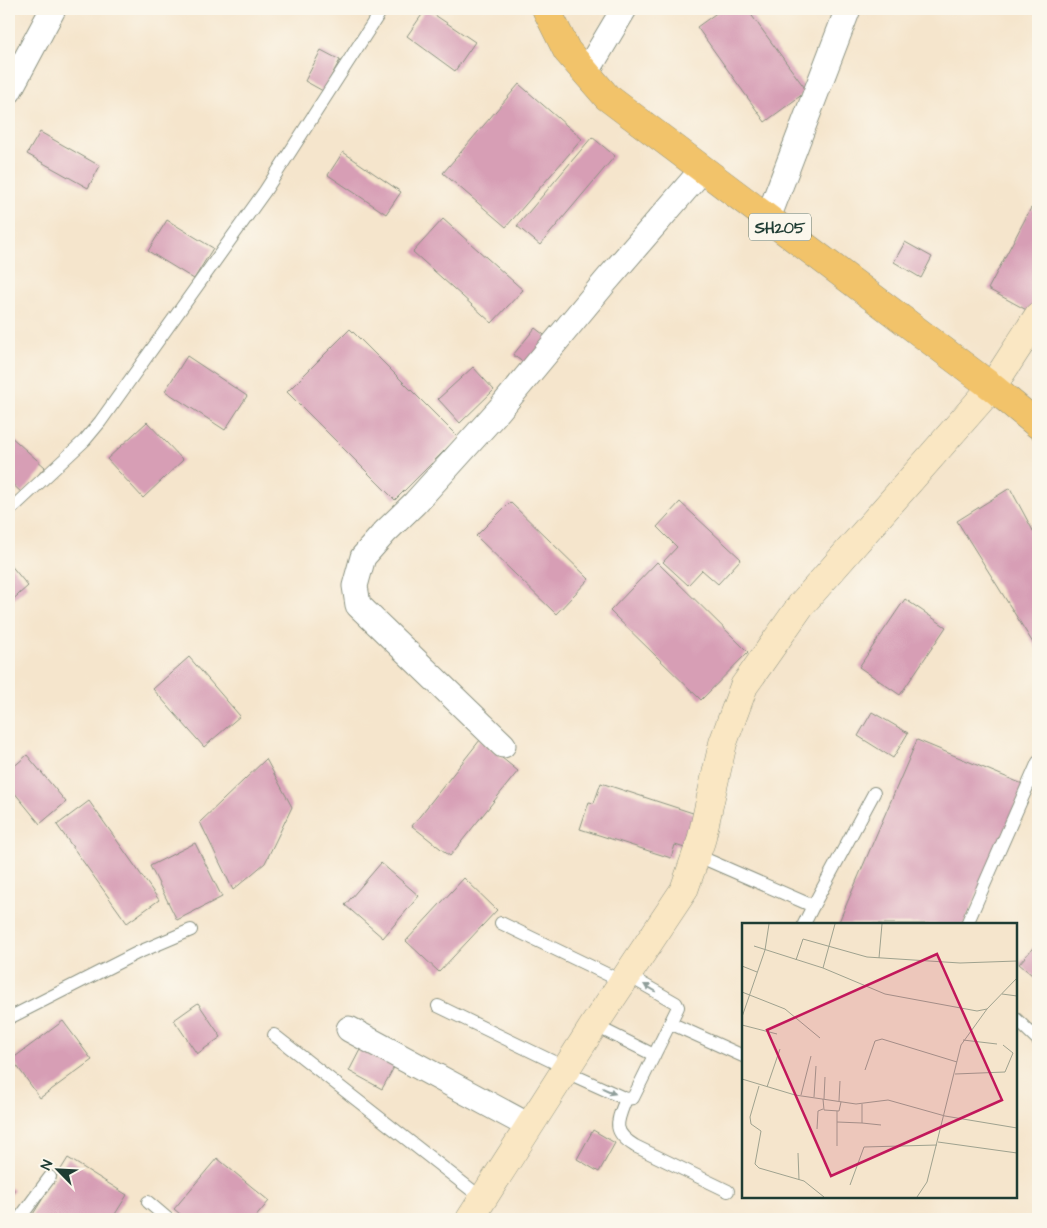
<svg xmlns="http://www.w3.org/2000/svg" width="1047" height="1228" viewBox="0 0 1047 1228" font-family="'Architects Daughter',sans-serif">
	<rect width="100%" height="100%" fill="#fbf7ec"/>
	<filter id="ink" filterUnits="userSpaceOnUse"><feTurbulence type="fractalNoise" baseFrequency=".02" numOctaves="2"/><feDisplacementMap in="SourceGraphic" scale="10" xChannelSelector="R" yChannelSelector="G"/><feConvolveMatrix kernelMatrix="1 2 1 2 8 2 1 2 1" color-interpolation-filters="sRGB"/></filter>
	<filter id="wash" filterUnits="userSpaceOnUse"><feTurbulence type="fractalNoise" baseFrequency=".0096" numOctaves="4" result="noise"/><feDisplacementMap in="SourceGraphic" scale="20" xChannelSelector="R" yChannelSelector="G"/><feGaussianBlur stdDeviation="1.12" result="paint"/><feColorMatrix in="noise" values="0 0 0 0 0 0 0 0 0 0 0 0 0 0 0 0 0 1.4 0 .05"/><feComposite in="paint" operator="in"/></filter>
	<g filter="url(#wash)">
		<rect width="100%" height="100%" fill="#f5e5cc"/>
		<g id="blocks">
			<g fill="#d79eb5">
				<polygon points="426,9 475,42 455,71 407,36"/>
				<polygon points="722,9 747,9 807,91 765,122 697,27"/>
				<polygon points="321,50 340,60 323,91 305,81"/>
				<polygon points="519,84 582,139 506,227 443,173"/>
				<polygon points="40,132 100,166 88,188 27,154"/>
				<polygon points="592,137 615,156 540,245 517,226"/>
				<polygon points="343,152 401,192 386,214 328,175"/>
				<polygon points="1031,208 1038,212 1038,302 1032,313 988,289"/>
				<polygon points="443,219 523,290 492,323 413,252"/>
				<polygon points="167,220 213,248 194,279 148,251"/>
				<polygon points="905,242 932,257 921,278 894,262"/>
				<polygon points="535,328 552,341 531,368 513,355"/>
				<polygon points="350,329 458,437 395,500 287,392"/>
				<polygon points="187,356 247,396 225,430 165,391"/>
				<polygon points="473,367 494,390 460,423 438,399"/>
				<polygon points="147,422 183,460 143,498 107,459"/>
				<polygon points="9,435 45,467 22,493 9,481"/>
				<polygon points="1010,488 1038,540 1038,651 957,521"/>
				<polygon points="510,502 589,579 556,614 476,536"/>
				<polygon points="680,502 741,559 718,584 702,570 688,585 663,562 677,547 657,527"/>
				<polygon points="657,562 748,652 701,700 610,611"/>
				<polygon points="9,563 28,586 9,603"/>
				<polygon points="905,599 946,627 900,695 859,667"/>
				<polygon points="189,657 240,716 204,747 153,689"/>
				<polygon points="872,712 908,733 893,758 858,736"/>
				<polygon points="480,740 518,771 450,856 412,826"/>
				<polygon points="917,740 1025,785 964,924 838,924"/>
				<polygon points="27,755 66,802 40,824 9,786 9,771"/>
				<polygon points="266,759 292,807 265,863 233,890 200,822"/>
				<polygon points="601,783 702,816 691,850 675,845 671,858 580,829 589,802 594,803"/>
				<polygon points="89,801 159,900 127,923 57,825"/>
				<polygon points="195,843 222,897 177,920 150,866"/>
				<polygon points="381,863 419,896 383,938 345,905"/>
				<polygon points="464,878 497,910 439,972 406,941"/>
				<polygon points="1038,942 1038,980 1019,964"/>
				<polygon points="198,1003 221,1037 197,1054 174,1020"/>
				<polygon points="63,1021 92,1060 40,1098 12,1059"/>
				<polygon points="364,1042 398,1060 382,1089 349,1071"/>
				<polygon points="593,1130 615,1143 599,1172 577,1159"/>
				<polygon points="68,1158 127,1195 112,1219 30,1219"/>
				<polygon points="217,1158 269,1201 254,1219 186,1219 174,1209"/>
				<polygon points="9,1187 14,1190 9,1198"/>
			</g>
		</g>
	</g>
	<g filter="url(#ink)">
		<use href="#blocks" fill-opacity="0" stroke="#8a9180" stroke-width="1"/>
		<g fill="none" stroke-linecap="round" stroke-linejoin="round">
			<defs>
				<g id="lane">
					<polyline points="9,511 85,440 100,422 265,191 382,9"/>
					<polyline points="696,855 813,906 804,924"/>
					<polyline points="813,906 874,793"/>
					<polyline points="501,923 623,982"/>
					<polyline points="967,924 1038,762"/>
					<polyline points="438,1006 566,1068"/>
					<polyline points="9,1018 137,953 191,930"/>
					<polyline points="1016,1019 1038,1040"/>
					<polyline points="670,1023 743,1056"/>
					<polyline points="594,1025 654,1055"/>
					<polyline points="274,1035 483,1199"/>
					<polyline points="564,1071 626,1099 633,1098 678,1007 676,1003 627,975"/>
					<path d="M626 1099C617 1122 611 1131 635 1146L728 1191"/>
					<polyline points="148,1202 168,1219"/>
					<polyline points="19,1219 50,1177"/>
				</g>
				<g id="street">
					<polyline points="586,73 624,9"/>
					<polyline points="9,91 53,9"/>
					<polyline points="768,218 848,9"/>
					<polyline points="503,745 358,605 355,586 363,557 385,532 415,503 499,410 606,281 703,169"/>
					<polyline points="349,1029 529,1126"/>
				</g>
				<polyline id="secondary" points="470,1219 594,1025 684,890 701,841 723,743 744,686 801,605 992,387 1038,316"/>
				<polyline id="primary" points="546,9 567,51 607,97 992,387 1038,425"/>
			</defs>
			<use href="#lane" stroke="#8a9180" stroke-width="14"/>
			<use href="#street" stroke="#8a9180" stroke-width="27"/>
			<use href="#secondary" stroke="#8a9180" stroke-width="29"/>
			<use href="#primary" stroke="#8a9180" stroke-width="29"/>
			<use href="#lane" stroke="#fff" stroke-width="12"/>
			<use href="#street" stroke="#fff" stroke-width="25"/>
			<use href="#secondary" stroke="#fae7c3" stroke-width="28"/>
			<use href="#primary" stroke="#f2c36a" stroke-width="28"/>
		</g>
		<defs><path id="oneway-solid" d="M-6-.8H1V-3.2L6.5 0L1 3.2V.8H-6Z" transform="scale(1.25)"/></defs>
		<g fill="#8f9e9a">
			<use href="#oneway-solid" transform="translate(650 988) rotate(-150)"/>
			<use href="#oneway-solid" transform="translate(609 1091) rotate(24)"/>
		</g>
	</g>
	<g text-anchor="middle" stroke-width="4" stroke-linejoin="round" paint-order="stroke">
		<rect fill="#fbf7ec" stroke="#61756b" stroke-width="1" x="749" y="213.5" width="62" height="27" rx="4"/>
		<g font-size="16" font-weight="bold" fill="#1f3d34">
			<text x="780" y="233">SH205</text>
		</g>
	</g>
	<g transform="translate(742 923)">
		<rect width="275" height="275" fill="#f5e5cc"/>
		<path fill="none" stroke="#9fa28f" stroke-width="1" d="M12 23 81 45 143 71 235 88 245 86M137 35 140 1M54 37 61 16 125 34 218 40 275 38M0 43 15 49M81 45 93 1M0 69 43 86 78 115M260 71 275 73M0 94 23 27 27 1M0 102 35 111M221 117 255 121M123 147 133 118 140 116 215 139M213 151 263 149 271 130 261 122M0 156 53 172 114 181 146 177 203 193 275 205M17 163 8 194 9 201 19 208 13 241 17 245 62 258 82 274M25 164 38 126M59 172 69 133M72 174 74 143M81 176 82 187 97 188 99 179M82 176 83 154M97 178 98 158M95 188V223M95 199 120 200V181M120 200 139 202M75 206 76 188 81 186M196 219 275 230M56 230 57 257M108 262 122 224 195 222M175 274 185 259 219 122 245 86 275 55"/>
		<path fill="#c2185b" fill-opacity="0.15" stroke="#c2185b" stroke-width="2.5" d="M195 31 260 177 89 253 25 107Z"/>
		<rect width="275" height="275" fill="none" stroke="#1f3d34" stroke-width="2.5"/>
	</g>
	<rect width="1047" height="1228" fill="none" stroke="#fbf7ec" stroke-width="30"/>
	<g transform="translate(58 1170) rotate(294)" stroke="#fbf7ec" stroke-width="4" paint-order="stroke">
	<path d="M0-4L9 19L0 12L-9 19Z" fill="#1f3d34"/>
	<text y="-8" font-size="14" font-weight="bold" text-anchor="middle" fill="#1f3d34">N</text>
	</g>
</svg>
